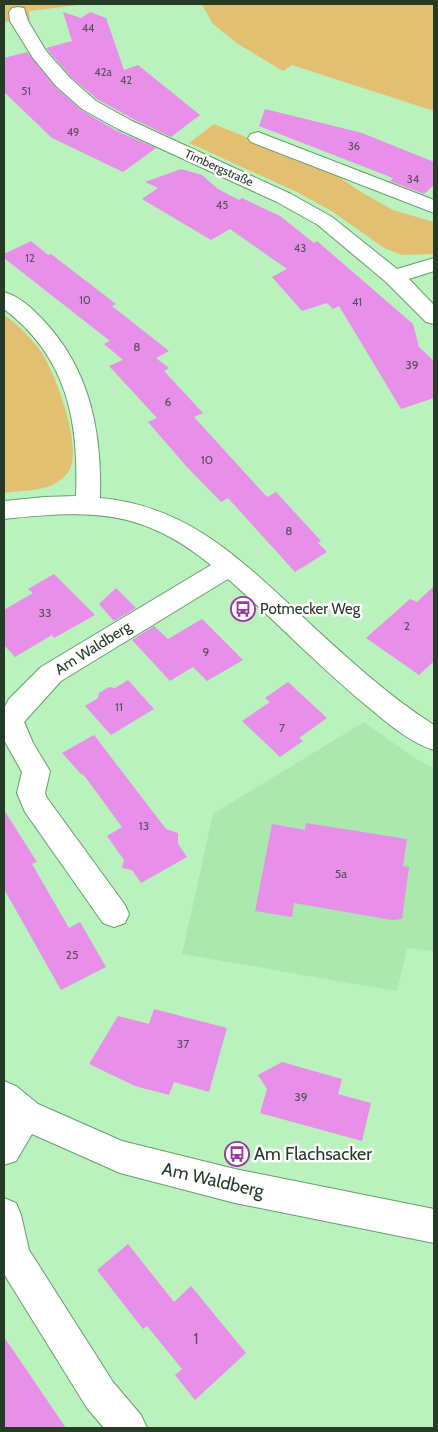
<svg xmlns="http://www.w3.org/2000/svg" width="438" height="1432" viewBox="0 0 438 1432" font-family="Cabin,sans-serif">
	<rect width="100%" height="100%" fill="#baf2bd"/>
	<polygon fill="#aae8ae" points="364,722 413,757 434,768 434,951 407,948 397,991 182,954 213,814"/>
	<g fill="#e3c071">
		<polygon points="4,4 87,4 29,11 30,20 4,22"/>
		<polygon points="202,4 434,4 434,111 292,65 283,71 238,44 212,23"/>
		<polygon points="214,124 333,173 361,192 393,210 434,222 434,254 402,255 384,248 333,212 297,192 189,143"/>
		<path d="M4 315C18 324 32 339 42 353 56 375 78 437 72 463 71 470 65 477 59 481 45 492 21 490 4 493Z"/>
	</g>
	<g fill="#e78fe9">
		<polygon points="63,12 81,18 90,12 106,18 124,70 138,65 200,115 171,137 133,119 97,99 71,77 46,48 72,41"/>
		<polygon points="27,52 55,87 81,110 117,131 156,148 123,172 52,138 4,92 4,58"/>
		<polygon points="265,109 362,133 434,162 434,185 424,194 390,181 393,178 259,126"/>
		<polygon points="181,169 202,175 218,189 239,200 242,198 280,216 314,243 317,241 413,324 419,347 434,361 434,398 401,409 339,306 333,309 327,303 302,311 272,277 287,269 230,229 211,240 142,199 158,188 145,182"/>
		<polygon points="31,241 48,255 51,254 116,304 112,306 169,351 156,358 169,368 164,371 203,413 194,417 267,497 276,492 321,541 318,543 327,552 295,572 228,498 221,502 187,467 148,422 157,418 109,366 123,360 104,344 110,341 4,258 4,254"/>
		<polygon points="54,574 95,615 54,638 52,635 15,657 4,645 4,610 33,593 28,589"/>
		<polygon points="434,586 434,661 419,675 366,638 410,599 417,602"/>
		<polygon points="116,588 136,608 114,621 99,604"/>
		<polygon points="202,619 243,660 207,681 193,667 170,681 132,640 154,626 168,639"/>
		<polygon points="128,680 154,709 111,735 85,706 98,698 99,693 109,687 115,688"/>
		<polygon points="288,682 327,718 299,738 303,741 280,757 242,721 270,702 265,698"/>
		<polygon points="94,735 166,829 178,833 178,844 187,857 141,883 132,870 122,868 124,860 107,836 122,827 83,774 82,775 62,753"/>
		<polygon points="4,810 37,862 32,864 69,928 80,922 106,967 61,990 4,889"/>
		<polygon points="306,823 407,839 403,866 409,867 402,919 392,920 294,903 292,917 255,911 272,824 305,830"/>
		<polygon points="154,1009 227,1028 209,1092 174,1082 169,1095 135,1086 89,1064 118,1016 149,1024"/>
		<polygon points="282,1062 342,1079 338,1094 371,1103 362,1141 260,1113 267,1089 258,1075"/>
		<polygon points="128,1244 174,1302 191,1286 246,1353 195,1400 175,1375 182,1369 147,1326 143,1329 97,1270"/>
		<polygon points="4,1337 66,1428 4,1428"/>
	</g>
	<g fill="none" stroke-linecap="round" stroke-linejoin="round">
		<defs>
			<g id="street">
				<polygon points="18,7 24,8 28,21 46,51 70,78 96,101 132,121 291,194 332,217 397,269 434,258 434,271 409,279 434,305 434,324 426,322 386,282 318,225 277,202 118,129 82,109 56,86 33,58 10,21 9,12 12,8"/>
				<polygon points="258,132 434,200 434,213 251,142 248,138 251,134"/>
				<path d="M4 292C19 296 33 309 44 321 90 370 102 432 100 498 190 506 243 562 305 619 346 657 387 695 434 725V750C411 743 391 726 373 711 322 670 277 622 228 579L61 681 24 722 33 743 50 771 45 793 47 798 125 905 129 914 125 923 114 927 103 923 25 812 17 793 22 772 4 740V708L9 699 41 667 211 565C141 508 90 510 4 519V501L45 497 76 496C79 420 67 357 4 309Z"/>
				<polygon points="4,1081 16,1086 38,1104 122,1141 235,1169 434,1209 434,1243 235,1203 120,1173 32,1134 16,1161 4,1165"/>
				<polygon points="4,1198 16,1203 21,1215 29,1250 113,1382 141,1415 147,1428 104,1428 87,1408 4,1274"/>
			</g>
		</defs>
		<use href="#street" stroke="#689d6c" stroke-width="2"/>
		<use href="#street" fill="#fff" fill-rule="evenodd"/>
	</g>
	<defs>
		<symbol id="bus-ring" viewBox="-11 -11 22 22"><circle r="9.5" fill="#fff" stroke="#9b389f" stroke-width="1.5"/><path d="M-5-6H5V4H4V6H2V4H-2V6H-4V4H-5ZM-3.5-4V0h7V-4ZM-3.5 1.2v1.5H-2V1.2ZM2 1.2v1.5H3.5V1.2Z" fill="#9b389f"/></symbol>
	</defs>
	<g fill-rule="evenodd">
		<use href="#bus-ring" x="229" y="595" width="28" height="28"/>
		<use href="#bus-ring" x="223" y="1140" width="28" height="28"/>
	</g>
	<g text-anchor="middle" stroke-width="5" stroke-linejoin="round" paint-order="stroke">
		<g font-size="11" fill="#565057">
			<text x="88" y="32">44</text>
			<text x="103" y="76">42a</text>
			<text x="126" y="84">42</text>
			<text x="26" y="95">51</text>
			<text x="73" y="136">49</text>
			<text x="354" y="150">36</text>
			<text x="413" y="183">34</text>
			<text x="222" y="209">45</text>
			<text x="300" y="252">43</text>
			<text x="30" y="262">12</text>
			<text x="85" y="304">10</text>
			<text x="357" y="306">41</text>
		</g>
		<g font-size="12" fill="#253b26" stroke="#fff">
			<text transform="translate(219 168) rotate(24)" y="4">Timbergstraße</text>
		</g>
		<g font-size="12" fill="#565057">
			<text x="137" y="351">8</text>
			<text x="412" y="369">39</text>
			<text x="168" y="406">6</text>
			<text x="207" y="464">10</text>
			<text x="289" y="535">8</text>
			<text x="45" y="617">33</text>
			<text x="407" y="630">2</text>
			<text x="206" y="656">9</text>
			<text x="119" y="711">11</text>
			<text x="282" y="732">7</text>
			<text x="144" y="830">13</text>
			<text x="341" y="878">5a</text>
			<text x="72" y="959">25</text>
			<text x="183" y="1048">37</text>
			<text x="301" y="1101">39</text>
		</g>
		<g font-size="15" fill="#253b26" stroke="#fff" text-anchor="start">
			<text x="260" y="614">Potmecker Weg</text>
		</g>
		<g font-size="15" fill="#253b26" stroke="#fff">
			<text transform="translate(93 648) rotate(-32)" y="5">Am Waldberg</text>
		</g>
		<g font-size="15" fill="#565057">
			<text x="196" y="1344">1</text>
		</g>
		<g font-size="18" fill="#253b26" stroke="#fff" text-anchor="start">
			<text x="254" y="1160">Am Flachsacker</text>
		</g>
		<g font-size="18" fill="#253b26" stroke="#fff">
			<text transform="translate(213 1180) rotate(13)" y="6">Am Waldberg</text>
		</g>
	</g>
	<rect width="438" height="1432" fill="none" stroke="#253b26" stroke-width="10"/>
</svg>
